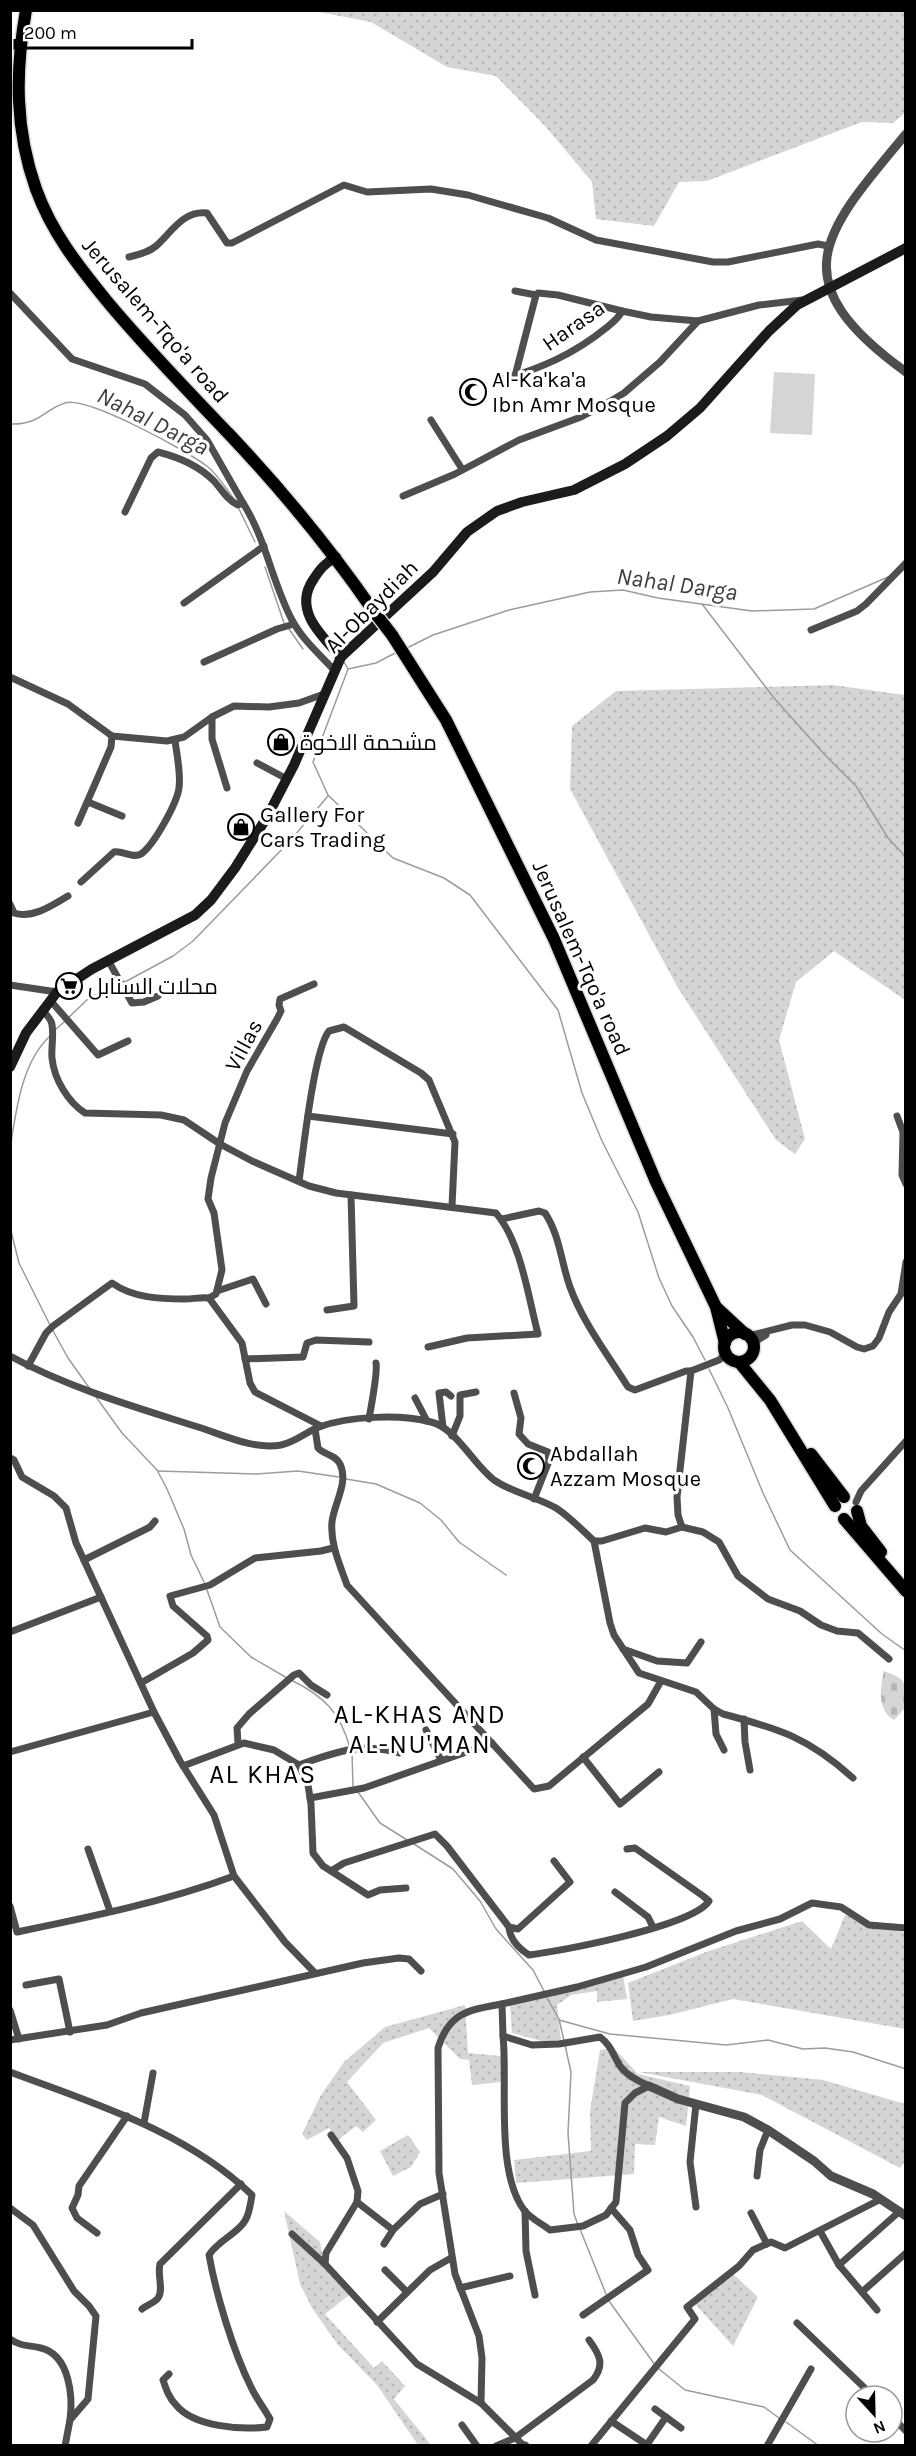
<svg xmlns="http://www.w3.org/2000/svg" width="916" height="2456" viewBox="0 0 916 2456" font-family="Karla,Cairo,sans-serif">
	<defs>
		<pattern id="grass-dots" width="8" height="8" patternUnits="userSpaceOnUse" patternTransform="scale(1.5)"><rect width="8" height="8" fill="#d5d5d5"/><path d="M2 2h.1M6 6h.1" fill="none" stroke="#b5b5b5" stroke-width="1.8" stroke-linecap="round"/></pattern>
		<pattern id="cemetery-stones" width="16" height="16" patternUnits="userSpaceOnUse" patternTransform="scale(1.5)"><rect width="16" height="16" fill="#d5d5d5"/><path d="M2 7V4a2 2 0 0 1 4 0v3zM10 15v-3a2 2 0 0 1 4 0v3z" fill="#b5b5b5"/></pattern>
	</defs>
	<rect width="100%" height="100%" fill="#fff"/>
	<g fill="url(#grass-dots)">
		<polygon points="314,11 905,11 905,113 893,123 862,122 707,181 679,182 654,226 596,219 592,182 546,127 496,76 447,67 371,22"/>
		<polygon points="833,685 905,695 905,1000 834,951 796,982 779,1040 805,1139 795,1154 776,1140 678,988 570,789 572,726 616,691"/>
		<polygon points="845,1915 905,1933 905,2029 733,1999 669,2015 633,2021 628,1983 706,1952 802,1921 831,1949"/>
		<polygon points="623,1975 627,1999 597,2002 597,1991 571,1995 557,2005 561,2042 545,2042 512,2033 510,2004"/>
		<polygon points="465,2005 468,2053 501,2056 501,2082 472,2085 469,2060 460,2059 429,2028 383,2043 347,2082 376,2120 363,2132 356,2126 338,2140 329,2128 307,2140 302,2134 321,2095 344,2062 385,2027"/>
		<polygon points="614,2048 638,2074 690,2086 686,2126 659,2117 655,2145 635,2144 634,2174 516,2183 514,2160 591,2151 590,2111 600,2050"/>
		<polygon points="639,2072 740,2072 823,2080 905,2104 905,2161 900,2168 762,2095"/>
		<polygon points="408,2135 420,2152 411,2167 393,2176 380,2151"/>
		<polygon points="284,2211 320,2242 325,2268 349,2295 325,2314 374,2368 382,2361 405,2386 394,2399 431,2445 418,2445 377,2385 338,2345 312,2308 300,2284"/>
		<polygon points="733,2274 758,2297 733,2346 695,2304"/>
	</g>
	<path fill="url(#cemetery-stones)" d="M884 1671C909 1680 906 1684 905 1708L894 1720C877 1710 880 1688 884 1671Z"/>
	<polygon fill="#d5d5d5" points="774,372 815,374 812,435 770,433"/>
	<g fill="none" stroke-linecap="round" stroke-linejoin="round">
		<g stroke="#9c9c9c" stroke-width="1.5">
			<path d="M10 424C40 425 43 410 65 403 87 396 188 451 208 467 218 475 226 489 234 499"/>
			<polyline points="239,509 255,542"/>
			<polyline points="265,567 284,623"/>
			<polyline points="702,604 774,698 825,755 856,786 888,838 906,857"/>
			<polyline points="289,629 303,649"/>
			<polyline points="407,648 433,635 509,610 590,592 623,590 658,598 752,611 814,609 888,577"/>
			<polyline points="344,662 348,669 376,663 397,652"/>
			<polyline points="348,669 313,762 328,795 393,858 444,878 470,895 558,1010 582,1093 602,1141 638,1212 659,1278 672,1306 693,1337 705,1360"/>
			<polyline points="123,983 173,956 193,941 290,841 328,796"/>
			<polyline points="68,1018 89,998 119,985"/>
			<polyline points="55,1030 65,1021"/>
			<path d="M10 1149C16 1112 21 1063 50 1036"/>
			<polyline points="10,1227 19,1263 50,1325"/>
			<polyline points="52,1329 68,1358 90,1389"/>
			<polyline points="709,1369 728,1408 763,1493 790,1550 882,1634 906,1651"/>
			<polyline points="96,1397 122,1433 157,1470 167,1489 184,1529 191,1555 204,1582"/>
			<polyline points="158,1471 256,1474 298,1471 339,1477"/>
			<polyline points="346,1479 376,1484 420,1503 441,1520 459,1542 506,1575"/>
			<polyline points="207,1590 220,1627 251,1657 287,1678"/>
			<path d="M291 1680C324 1696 340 1712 350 1748"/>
			<polyline points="352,1752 353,1786"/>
			<polyline points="358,1792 380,1823 407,1840"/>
			<polyline points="414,1844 453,1869 480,1901 496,1929 533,1970 544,1991"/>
			<polyline points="547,1998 559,2019 564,2041"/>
			<polyline points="559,2020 610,2034 726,2045 768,2040 803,2049 825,2048 853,2052 906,2069"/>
			<polyline points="565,2045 571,2072 568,2133 574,2214 578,2225"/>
			<polyline points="580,2229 606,2294"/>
			<polyline points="609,2301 655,2365"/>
			<polyline points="659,2369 685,2390 764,2407 779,2418"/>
			<polyline points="786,2422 819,2446"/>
		</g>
		<defs>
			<g id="primary">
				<path d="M26 10C15 72 15 130 36 189 52 233 77 264 106 300 145 347 187 390 229 434 281 489 329 547 372 609"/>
				<polyline points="392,635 446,720 554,939 656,1182 716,1307 725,1343"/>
				<polyline points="717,1308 745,1334"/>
				<circle cx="739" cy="1347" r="15"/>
				<polyline points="739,1362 770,1400 835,1506"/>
				<polyline points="811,1454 844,1497"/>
				<polyline points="857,1511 861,1526 881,1552"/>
				<polyline points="844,1519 906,1591"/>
			</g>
		</defs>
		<use href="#primary" stroke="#dbdbdb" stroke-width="15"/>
		<g stroke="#4e4e4e" stroke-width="7">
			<path d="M129 257C138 255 149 252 156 246 171 233 183 210 207 213L227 243H232L344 185 367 192 431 189 468 195 548 218 596 240 713 262H728L818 244 828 246"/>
			<polyline points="515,291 536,295"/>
			<polyline points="10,293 72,359 145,384 185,415 207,440 243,503"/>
			<polyline points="515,376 536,295 538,293 558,295 622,311"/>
			<path d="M500 380C540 369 574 354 606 328 612 323 619 318 622 311L651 317 698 321 759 305 802 300"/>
			<polyline points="431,420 462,469"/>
			<polyline points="403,496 455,474 519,440 581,417 604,405 624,393 660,362 698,321"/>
			<path d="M125 512 151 458 158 452C178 457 199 466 214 481 222 490 226 499 238 505L243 503C266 539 272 582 292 620 302 639 319 654 334 670"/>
			<polyline points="184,603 264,546"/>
			<polyline points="811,630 857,611 866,604 906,563"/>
			<polyline points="204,662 277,629 294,624"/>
			<polyline points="10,677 68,704 112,736 167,741 184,737 212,717 234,706 269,707 299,703 324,694"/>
			<polyline points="212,717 212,739 227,788"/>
			<polyline points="257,763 287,779"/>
			<polyline points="88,802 122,816"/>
			<polyline points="78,823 111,747 112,736"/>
			<path d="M81 882 114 852C122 850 133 859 141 854 154 845 177 803 179 788 181 774 177 755 175 741"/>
			<path d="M10 904 14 913C33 919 53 905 68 896"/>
			<polyline points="108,960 132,1003 144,1002 158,996"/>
			<polyline points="314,984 280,999 279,1005 281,1011 277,1019 247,1071 225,1123 211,1178 208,1199 214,1213 222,1270 216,1294 209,1298 242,1343 250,1383 255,1392 321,1426"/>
			<polyline points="10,985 57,992"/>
			<polyline points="50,1000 98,1055 128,1041"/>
			<path d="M42 1010C46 1014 52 1020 52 1025 54 1036 51 1048 52 1058 54 1079 68 1102 85 1113L161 1115 184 1120 220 1144 252 1161 309 1186 336 1193 496 1213C521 1242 528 1296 538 1334L467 1338 428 1347"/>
			<polyline points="308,1116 453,1134"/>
			<polyline points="897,1116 903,1132 902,1175 906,1184"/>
			<path d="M299 1181C303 1153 314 1049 329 1031L344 1027 421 1073 429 1080 455 1142 452 1206"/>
			<path d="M502 1219 539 1211 545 1213C560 1236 561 1262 570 1287 583 1323 608 1355 628 1387L635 1390 686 1371H691"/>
			<polyline points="217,1291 253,1279 266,1304"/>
			<polyline points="327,1310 354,1306 351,1195"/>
			<polyline points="748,1336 792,1325 805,1325 830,1332 857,1347 864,1349 873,1346 879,1338 889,1312 901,1294 906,1262"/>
			<polyline points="753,1343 766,1335"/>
			<path d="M10 1356C69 1388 135 1407 198 1427 224 1435 253 1450 281 1445 295 1442 306 1432 319 1427 349 1416 400 1414 431 1422 456 1428 473 1464 494 1480 513 1493 537 1497 556 1508 570 1517 582 1530 594 1541H602L645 1528 666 1532 682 1527 678 1515 677 1497 691 1371 719 1360 726 1354"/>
			<polyline points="245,1359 303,1357 307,1343 316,1340 369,1342"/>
			<path d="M28 1366 46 1333 53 1326 112 1283C133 1298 160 1299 185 1299 193 1299 201 1297 209 1298"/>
			<polyline points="514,1393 521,1418 519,1434 528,1444 548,1452 549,1461 534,1499"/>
			<polyline points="415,1398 427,1421"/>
			<path d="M369 1419C371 1407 378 1372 376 1363"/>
			<polyline points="443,1427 439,1393 446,1392 451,1396"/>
			<path d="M315 1429 318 1448C324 1455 335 1454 340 1464 349 1483 334 1503 332 1522 330 1544 340 1565 347 1585L534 1789 549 1786 648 1704 661 1681"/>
			<polyline points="452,1436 460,1416 460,1395 476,1392"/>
			<polyline points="10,1458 14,1460 22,1477 54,1496 66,1508 76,1543 154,1712 180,1761 214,1815 234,1876 285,1942 314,1972"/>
			<polyline points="856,1502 861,1491 906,1441"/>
			<polyline points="682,1527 703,1532 719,1542 738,1576 768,1599 800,1611 821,1625 837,1631 858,1633 889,1659"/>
			<path d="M594 1541 610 1623 614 1635 639 1673 696 1692 714 1709 723 1714C780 1729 809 1738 853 1778"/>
			<polyline points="84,1560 150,1527 155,1521"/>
			<polyline points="10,1632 101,1597"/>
			<polyline points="623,1649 657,1661 687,1663 701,1642"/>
			<polyline points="141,1683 193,1653 208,1640 207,1636 173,1606 170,1596 210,1585 255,1558 321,1551 333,1548"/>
			<polyline points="714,1709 716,1734 724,1750"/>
			<polyline points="744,1719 745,1742 750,1770"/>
			<polyline points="426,1730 441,1760"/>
			<polyline points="238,1743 237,1728 249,1714 294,1675 299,1673 311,1685 327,1695"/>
			<polyline points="10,1752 154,1712"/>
			<polyline points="583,1757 620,1804 659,1772"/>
			<path d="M299 1765C336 1752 360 1742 399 1753"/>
			<polyline points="183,1766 244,1743 274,1750 299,1765 308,1785 311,1804 313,1853 323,1866 331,1871 344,1863 435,1834 447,1846 509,1927 518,1929 570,1882 554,1861"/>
			<polyline points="310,1798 364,1788 492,1743"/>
			<polyline points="88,1849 110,1911"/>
			<polyline points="331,1871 368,1895 380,1890 406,1888"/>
			<polyline points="615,1892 648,1917 653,1927"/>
			<path d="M10 1906 17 1932C90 1917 164 1902 234 1876"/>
			<path d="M509 1927C510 1940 518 1948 529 1955 562 1951 693 1926 709 1901L703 1896 635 1848 627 1849"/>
			<polyline points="26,1985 59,1979 70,2032"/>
			<polyline points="10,2010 19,2039"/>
			<path d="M503 2036C508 2083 495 2171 524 2210 530 2218 542 2224 550 2230L583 2226 606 2215 616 2202 625 2103 635 2093 649 2086"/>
			<polyline points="10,2040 107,2025 141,2013 363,1963 399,1958 409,1959 421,1971"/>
			<path d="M10 2072C95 2104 186 2131 252 2195 251 2201 250 2208 248 2214 243 2232 219 2239 209 2255 216 2294 233 2351 251 2387 256 2398 264 2408 270 2419L267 2427C241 2430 194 2427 176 2405 169 2398 166 2389 163 2380L169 2374"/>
			<path d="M649 2086C639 2081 627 2076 620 2066 613 2055 611 2045 600 2037L559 2044 532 2045 503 2036 502 2004 577 1987 646 1967 736 1931 780 1919 812 1903 841 1907 869 1925 906 1928"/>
			<polyline points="696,2104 690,2162 696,2207"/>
			<polyline points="144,2123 153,2073"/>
			<polyline points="757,2176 760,2150 768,2130"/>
			<polyline points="357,2202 393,2230 420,2204 443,2194"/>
			<polyline points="10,2208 33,2225 74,2291 89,2306 96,2316 88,2399 70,2420 65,2446"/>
			<polyline points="525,2211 526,2251 535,2295"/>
			<polyline points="751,2213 767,2244"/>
			<polyline points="820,2231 839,2265"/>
			<polyline points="97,2233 77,2218 72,2208 78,2195 79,2186 127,2116"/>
			<polyline points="292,2234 325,2264 417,2364 481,2403 522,2444"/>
			<polyline points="384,2244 393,2230"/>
			<polyline points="325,2264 326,2253 357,2202 358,2191 347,2158 331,2135"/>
			<polyline points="385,2270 407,2292"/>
			<polyline points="460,2288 510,2276"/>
			<polyline points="862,2292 906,2253"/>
			<path d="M142 2309C146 2305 155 2303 158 2298 164 2290 157 2274 160 2264L241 2184"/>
			<polyline points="877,2310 839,2265 900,2211"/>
			<polyline points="583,2315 648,2270 638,2255 630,2230 611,2208"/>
			<polyline points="377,2322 430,2270 451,2258"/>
			<polyline points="797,2323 873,2396"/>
			<path d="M10 2339C21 2347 30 2345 41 2348 70 2355 73 2397 70 2420"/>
			<path d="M481 2403 482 2358 479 2336 455 2274 439 2173 438 2048C449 2012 469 2010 502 2004"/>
			<polyline points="666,2417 681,2428"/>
			<polyline points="892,2417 906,2431"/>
			<polyline points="611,2421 647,2445"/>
			<polyline points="462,2425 477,2446"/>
			<path d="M496 2446 515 2438 593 2380C605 2365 600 2355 589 2340"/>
			<polyline points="591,2446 695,2319 687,2307 739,2266 753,2250 771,2242 785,2248 881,2199"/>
			<polyline points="646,2446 666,2417 655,2409"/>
			<polyline points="767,2446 811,2369"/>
		</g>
		<g stroke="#4e4e4e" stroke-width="9">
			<path d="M906 134C823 233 779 280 906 372"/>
			<polyline points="649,2086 678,2099 744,2117 768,2130 814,2161 831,2176 873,2194 906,2216"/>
			<polyline points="522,2446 525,2446"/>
		</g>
		<g stroke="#1b1b1b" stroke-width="10">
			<path d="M336 557C325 563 320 569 313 580 293 610 321 635 341 657"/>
			<polyline points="10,1067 26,1033 57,992 92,969 195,915 211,900 235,868 267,817 294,765 341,657 433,572 467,532 497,511 522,502 574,490 625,464 667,436 700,408 769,331 797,305 906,248"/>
		</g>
		<use href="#primary" stroke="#000" stroke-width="12"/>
		<defs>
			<polyline id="primary-bridge" points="372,609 392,635"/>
		</defs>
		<use href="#primary-bridge" stroke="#dbdbdb" stroke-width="15" stroke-linecap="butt"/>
		<use href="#primary-bridge" stroke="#000" stroke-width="12"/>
	</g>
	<defs>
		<symbol id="mosque-ring" viewBox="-11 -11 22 22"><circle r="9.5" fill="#fff" stroke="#000" stroke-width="1.5"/><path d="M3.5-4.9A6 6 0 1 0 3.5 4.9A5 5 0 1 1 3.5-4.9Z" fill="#000"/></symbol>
		<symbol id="shop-ring" viewBox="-11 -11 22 22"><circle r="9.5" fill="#fff" stroke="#000" stroke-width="1.5"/><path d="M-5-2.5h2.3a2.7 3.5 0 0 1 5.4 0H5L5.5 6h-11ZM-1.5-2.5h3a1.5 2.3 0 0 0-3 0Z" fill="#000"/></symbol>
		<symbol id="supermarket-ring" viewBox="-11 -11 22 22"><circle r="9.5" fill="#fff" stroke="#000" stroke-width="1.5"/><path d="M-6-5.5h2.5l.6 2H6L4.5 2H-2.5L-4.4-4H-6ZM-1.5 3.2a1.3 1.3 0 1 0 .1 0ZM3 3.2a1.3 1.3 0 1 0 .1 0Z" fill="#000"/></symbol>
	</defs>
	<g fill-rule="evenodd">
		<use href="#mosque-ring" x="458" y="377" width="30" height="30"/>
		<use href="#shop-ring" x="266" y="727" width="30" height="30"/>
		<use href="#shop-ring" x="226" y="812" width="30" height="30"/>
		<use href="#supermarket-ring" x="54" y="971" width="30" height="30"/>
		<use href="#mosque-ring" x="516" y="1451" width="30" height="30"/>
	</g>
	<g text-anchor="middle" stroke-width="6" stroke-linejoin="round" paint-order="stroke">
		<g font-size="22" fill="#000" stroke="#fff">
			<text transform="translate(156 320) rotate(49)" y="8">Jerusalem-Tqo'a road</text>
			<text transform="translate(573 325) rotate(-35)" y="8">Harasa</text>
			<text transform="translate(371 606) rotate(-45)" y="8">Al-Obaydiah</text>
			<text transform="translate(582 958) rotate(66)" y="8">Jerusalem-Tqo'a road</text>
			<text transform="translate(243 1045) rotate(-62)" y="8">Villas</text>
		</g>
		<g font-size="22" fill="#000" stroke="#fff" text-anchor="start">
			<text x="492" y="387">Al-Ka'ka'a<tspan x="492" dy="25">Ibn Amr Mosque</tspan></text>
			<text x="300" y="750">مشحمة الاخوة</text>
			<text x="260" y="822">Gallery For<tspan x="260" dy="25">Cars Trading</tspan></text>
			<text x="88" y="994">محلات السنابل</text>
			<text x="550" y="1461">Abdallah<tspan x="550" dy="25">Azzam Mosque</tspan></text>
		</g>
		<g font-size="24" font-style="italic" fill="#3d3d3d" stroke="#fff">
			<text transform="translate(153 421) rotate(27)" y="8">Nahal Darga</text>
			<text transform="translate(677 584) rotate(8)" y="8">Nahal Darga</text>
		</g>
		<g font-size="26" letter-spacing="1.5" fill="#000" stroke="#fff">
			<text x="420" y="1723">AL-KHAS AND<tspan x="420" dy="30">AL-NU'MAN</tspan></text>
			<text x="263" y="1783">AL KHAS</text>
		</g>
	</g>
	<rect width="916" height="2456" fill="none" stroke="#000000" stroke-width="24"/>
	<g transform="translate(874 2414) rotate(158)"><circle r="28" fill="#ffffff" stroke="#999999" stroke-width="1.5"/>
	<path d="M0-4.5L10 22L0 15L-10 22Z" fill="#000000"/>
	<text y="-9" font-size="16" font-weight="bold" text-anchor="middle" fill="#000000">N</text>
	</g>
	<path d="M15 39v9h177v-9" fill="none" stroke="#000000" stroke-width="3"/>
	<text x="24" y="39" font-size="18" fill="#000000" stroke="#ffffff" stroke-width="4.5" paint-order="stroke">200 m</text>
</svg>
